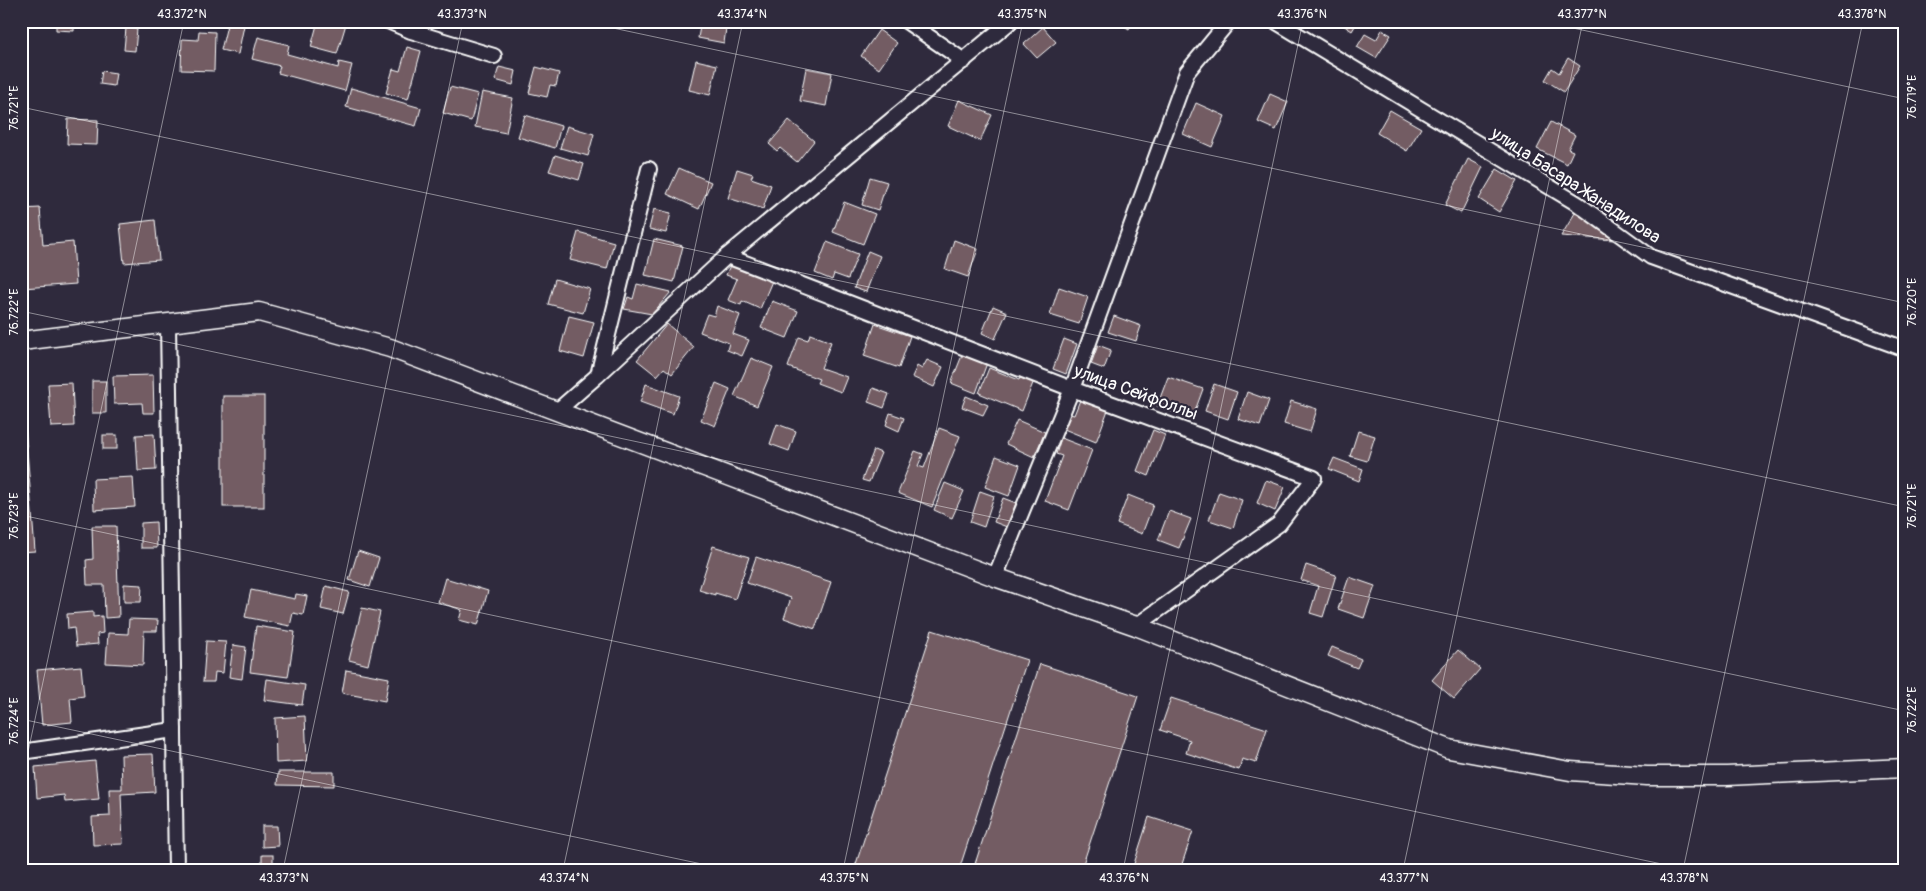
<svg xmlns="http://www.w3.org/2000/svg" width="1926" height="891" viewBox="0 0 1926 891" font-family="Pangolin,sans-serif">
	<rect width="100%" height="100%" fill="#2f2a3d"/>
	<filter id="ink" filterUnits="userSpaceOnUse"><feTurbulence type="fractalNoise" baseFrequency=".02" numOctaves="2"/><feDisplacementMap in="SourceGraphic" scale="10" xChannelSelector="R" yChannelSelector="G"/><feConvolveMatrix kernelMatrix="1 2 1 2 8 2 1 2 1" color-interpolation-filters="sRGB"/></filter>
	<g filter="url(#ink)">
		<path fill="#4b6376" stroke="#93a1ad" d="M1710 21H1820C1781 27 1748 28 1710 21Z"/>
		<g fill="#735c63" stroke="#fff">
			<polygon points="56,21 98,21 98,23 74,22 74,31 56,30"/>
			<polygon points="148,21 179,21 179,25"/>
			<polygon points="228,21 245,21 238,54 221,50"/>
			<polygon points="318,21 334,21 346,24 337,54 311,47"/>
			<polygon points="701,21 727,21 724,43 698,38"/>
			<polygon points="1116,21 1133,21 1129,29"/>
			<polygon points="1337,21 1358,21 1352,31"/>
			<polygon points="1043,27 1056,42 1037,58 1024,44"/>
			<polygon points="126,28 137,29 135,51 124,50"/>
			<polygon points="879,30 897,43 879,69 861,56"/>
			<polygon points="1382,30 1391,35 1376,58 1357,47 1365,34 1376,40"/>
			<polygon points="199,31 215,32 214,71 181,70 182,39 198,40"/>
			<polygon points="258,37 289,45 287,54 338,68 339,62 352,65 345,91 278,73 280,66 252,59"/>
			<polygon points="407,47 421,51 408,99 386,93 393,69 400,71"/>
			<polygon points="1568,58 1580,66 1564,92 1545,80 1552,68 1559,73"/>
			<polygon points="696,60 717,65 710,95 689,90"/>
			<polygon points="499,67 516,71 513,85 495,80"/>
			<polygon points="536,67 559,73 556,86 550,85 547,97 529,93"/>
			<polygon points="806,68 832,73 826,106 800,101"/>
			<polygon points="102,71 116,73 114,86 100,84"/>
			<polygon points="450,87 478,94 471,121 443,113"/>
			<polygon points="351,88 421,108 416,126 346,107"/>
			<polygon points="482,92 513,98 506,133 475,127"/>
			<polygon points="1270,94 1288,102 1276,130 1258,122"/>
			<polygon points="959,100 992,115 980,141 948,126"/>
			<polygon points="1196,103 1225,116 1212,147 1183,134"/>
			<polygon points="1390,110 1421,128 1407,151 1377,133"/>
			<polygon points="525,115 561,126 555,148 518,137"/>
			<polygon points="68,119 98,120 97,145 67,144"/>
			<polygon points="789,120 814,141 797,162 780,148 777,151 769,144"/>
			<polygon points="1551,122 1575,135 1568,149 1573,151 1567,164 1537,149"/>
			<polygon points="567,126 594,134 588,156 560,148"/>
			<polygon points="555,155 584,164 579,180 549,171"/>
			<polygon points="1468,159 1483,167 1461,213 1445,205"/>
			<polygon points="679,168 711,182 699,209 667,194"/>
			<polygon points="737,169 753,174 751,178 771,185 763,209 728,198"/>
			<polygon points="1497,169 1517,181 1499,212 1479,199"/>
			<polygon points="870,177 887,182 878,210 862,205"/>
			<polygon points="844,202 875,214 863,244 833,232"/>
			<polygon points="40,208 43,245 73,242 76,284 23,288 21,209"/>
			<polygon points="654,209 671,213 666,233 649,229"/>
			<polygon points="1575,213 1617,236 1614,240 1561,236"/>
			<polygon points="155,220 159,260 124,263 120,224"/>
			<polygon points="578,232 614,242 607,269 570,260"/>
			<polygon points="654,239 683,246 674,282 645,275"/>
			<polygon points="954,240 978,249 968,277 945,269"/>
			<polygon points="827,242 858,254 848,279 834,274 832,280 815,273"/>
			<polygon points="868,251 880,256 866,292 854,288"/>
			<polygon points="731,263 772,281 760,309 742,301 741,305 728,300 737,279 726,275"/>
			<polygon points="555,279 590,289 583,313 548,304"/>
			<polygon points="637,284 671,292 652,314 624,309 628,297 633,299"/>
			<polygon points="1059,287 1088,297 1079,324 1050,315"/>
			<polygon points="772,301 798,311 787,338 761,328"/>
			<polygon points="717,306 740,315 733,334 749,340 742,356 727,350 729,343 700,332 707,314 714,316"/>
			<polygon points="993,306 1007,312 995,339 982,333"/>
			<polygon points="569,316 594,322 584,358 560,351"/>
			<polygon points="1114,316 1141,326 1136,341 1108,332"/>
			<polygon points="667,324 694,347 672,374 664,368 657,376 637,360"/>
			<polygon points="875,324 910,336 899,368 864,356"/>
			<polygon points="810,334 831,342 821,368 847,377 841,392 817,383 819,379 788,367 799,337 808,340"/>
			<polygon points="1064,339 1077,344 1066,374 1053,369"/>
			<polygon points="1098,345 1111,350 1104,369 1091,364"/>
			<polygon points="963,353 987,363 976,393 951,383"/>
			<polygon points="751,358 773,367 757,406 734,396"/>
			<polygon points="927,360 943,367 934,387 912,377 917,366 922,369"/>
			<polygon points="989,368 1019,380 1022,373 1035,378 1022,411 979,393"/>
			<polygon points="21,374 35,551 21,552"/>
			<polygon points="153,375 154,413 143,413 142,403 114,404 113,376"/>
			<polygon points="1168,377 1203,389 1192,419 1157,406"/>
			<rect x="92" y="381" width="14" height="32"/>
			<polygon points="72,383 74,426 51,427 48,384"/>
			<polygon points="716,383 730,389 715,426 701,420"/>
			<polygon points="646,384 679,396 673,414 640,402"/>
			<polygon points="1214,384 1237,392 1228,419 1205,411"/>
			<polygon points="873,388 889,394 884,408 868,402"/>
			<polygon points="1247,392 1269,400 1260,426 1238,419"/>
			<rect x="223" y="396" width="41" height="111"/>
			<polygon points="966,396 988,405 983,415 962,407"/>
			<polygon points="1080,400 1108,410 1096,442 1064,429 1070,414 1074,415"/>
			<polygon points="1291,401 1317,409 1310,432 1284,424"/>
			<polygon points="890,413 904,418 899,431 886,425"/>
			<polygon points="1017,420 1045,432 1034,457 1006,444"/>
			<polygon points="777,424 796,431 789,451 770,444"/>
			<polygon points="939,428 960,436 932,507 898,493 915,451 923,454 918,466 924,468"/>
			<polygon points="1153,430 1165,435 1149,476 1137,471"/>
			<polygon points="1358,431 1375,436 1367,461 1350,456"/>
			<polygon points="154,434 156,470 138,471 136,435"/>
			<rect x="103" y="435" width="14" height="14"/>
			<polygon points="1061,438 1092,450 1069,510 1045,501 1062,456 1056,454"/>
			<polygon points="874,450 881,453 869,482 862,480"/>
			<polygon points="996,456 1020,465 1009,496 985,487"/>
			<polygon points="1334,458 1363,469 1359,481 1329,469"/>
			<polygon points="133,477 135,507 94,510 93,479"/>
			<polygon points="1266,480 1285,487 1275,511 1257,503"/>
			<polygon points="945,483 964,491 952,518 934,510"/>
			<polygon points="980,491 994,496 984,527 970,522"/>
			<polygon points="1219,492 1242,500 1233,528 1209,520"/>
			<polygon points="1128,495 1153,505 1142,534 1117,524"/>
			<polygon points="1003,498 1016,503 1007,527 994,522"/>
			<polygon points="1169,511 1191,519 1179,548 1158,540"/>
			<polygon points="156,522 157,548 141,548 141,523"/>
			<polygon points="92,526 116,526 119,617 105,618 104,585 87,585 86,560 93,559"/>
			<polygon points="713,546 749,557 735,599 715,593 715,595 699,590"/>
			<polygon points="358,551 379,558 370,587 349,580"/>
			<polygon points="756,557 831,582 815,629 784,618 791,598 747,583"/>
			<polygon points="1306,565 1336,575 1323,617 1310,613 1318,586 1301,580"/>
			<polygon points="1349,577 1375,586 1364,618 1338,609"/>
			<polygon points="445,578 488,591 478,625 459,620 462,610 438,602"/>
			<polygon points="124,584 142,585 141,602 124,602"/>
			<polygon points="326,586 349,592 343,614 321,609"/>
			<polygon points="251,590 295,599 296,594 307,596 303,615 293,613 290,626 245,617"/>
			<polygon points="362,608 380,612 368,665 349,660"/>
			<polygon points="93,612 93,617 102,616 103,633 97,634 98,644 76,646 74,628 68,629 67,614"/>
			<polygon points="129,619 158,620 157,631 144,631 143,665 106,663 108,633 128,634"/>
			<polygon points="256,626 295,632 288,677 250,672"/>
			<polygon points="932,630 1027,660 959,870 854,870"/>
			<polygon points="206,641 226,642 223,673 215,672 214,682 203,682"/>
			<polygon points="233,645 246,647 242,679 229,677"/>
			<polygon points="1332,647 1361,659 1357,668 1328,656"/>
			<polygon points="1458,650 1480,669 1454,699 1432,680"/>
			<polygon points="1040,664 1138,696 1081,870 973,870"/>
			<polygon points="81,666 84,696 70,698 72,722 42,725 37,670"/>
			<polygon points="346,670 389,678 385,701 342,693"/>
			<polygon points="267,679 305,685 302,705 264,700"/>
			<polygon points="1171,698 1267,729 1256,763 1242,759 1239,770 1186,753 1190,740 1160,730"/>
			<polygon points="305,716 307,761 276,763 275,718"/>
			<polygon points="153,754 155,792 121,794 123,844 93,845 92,817 110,816 109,789 122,789 121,755"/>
			<polygon points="95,761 99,799 65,802 64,795 37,798 35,767"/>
			<polygon points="21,770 24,770 28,843 21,843"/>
			<polygon points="278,772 334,772 334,786 277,785"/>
			<polygon points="1149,817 1193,831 1180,870 1132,870"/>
			<polygon points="262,826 277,826 278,846 262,847"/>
			<rect x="262" y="855" width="11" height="15"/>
		</g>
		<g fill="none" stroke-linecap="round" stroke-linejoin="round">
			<defs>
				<g id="minor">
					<polyline points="388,21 411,31 494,56"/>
					<polyline points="906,21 964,61"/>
					<polyline points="1275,21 1578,204 1651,257 1905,349"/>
					<polyline points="727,256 1072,389 1314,478 1279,524 1136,626"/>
					<polyline points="168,323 176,870"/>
					<polyline points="598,375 649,169"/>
					<polyline points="557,411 597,376 727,256 1011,21"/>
					<polyline points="995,577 1072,389 1187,72 1229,21"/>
					<polyline points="21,752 174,730"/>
				</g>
				<polyline id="tertiary" points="21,341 259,312 390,348 995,577 1136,626 1449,749 1570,771 1647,776 1727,776 1905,768"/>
			</defs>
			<use href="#minor" stroke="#fff" stroke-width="18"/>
			<use href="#tertiary" stroke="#fff" stroke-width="21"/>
			<use href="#minor" stroke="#2f2a3d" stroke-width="14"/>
			<use href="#tertiary" stroke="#2f2a3d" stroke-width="18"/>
		</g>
	</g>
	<path fill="none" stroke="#fff" stroke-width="1" stroke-opacity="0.45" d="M580 21 1905 303M1540 21 1905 99M21 107 1905 507M21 311 1905 711M21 515 1690 870M21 719 730 870M21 785 184 21M283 870 463 21M563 870 743 21M843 870 1023 21M1123 870 1303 21M1403 870 1583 21M1683 870 1863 21"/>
	<g text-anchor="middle" stroke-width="4.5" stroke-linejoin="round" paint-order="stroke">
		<g font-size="18" fill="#fff" stroke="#2f2a3d">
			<text transform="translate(1576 185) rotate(33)" y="6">улица Басара Жанадилова</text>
			<text transform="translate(1136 392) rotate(20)" y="6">улица Сейфоллы</text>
		</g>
	</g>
	<rect width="1926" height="891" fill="none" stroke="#2f2a3d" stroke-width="55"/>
	<rect x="28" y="28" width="1870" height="836" fill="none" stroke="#fff" stroke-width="2"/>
	<g font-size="12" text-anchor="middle" fill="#fff">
		<text x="182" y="18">43.372°N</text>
		<text x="462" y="18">43.373°N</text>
		<text x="742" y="18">43.374°N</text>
		<text x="1022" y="18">43.375°N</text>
		<text x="1302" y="18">43.376°N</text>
		<text x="1582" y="18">43.377°N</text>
		<text x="1862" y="18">43.378°N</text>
		<text transform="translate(1912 97) rotate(-90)" y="4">76.719°E</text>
		<text transform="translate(14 108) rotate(-90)" y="4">76.721°E</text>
		<text transform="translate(1912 302) rotate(-90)" y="4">76.720°E</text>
		<text transform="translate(14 312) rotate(-90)" y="4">76.722°E</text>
		<text transform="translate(1912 506) rotate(-90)" y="4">76.721°E</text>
		<text transform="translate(14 516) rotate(-90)" y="4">76.723°E</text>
		<text transform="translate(1912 710) rotate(-90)" y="4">76.722°E</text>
		<text transform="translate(14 721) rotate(-90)" y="4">76.724°E</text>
		<text x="284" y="882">43.373°N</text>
		<text x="564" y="882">43.374°N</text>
		<text x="844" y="882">43.375°N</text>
		<text x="1124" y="882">43.376°N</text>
		<text x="1404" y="882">43.377°N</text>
		<text x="1684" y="882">43.378°N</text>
	</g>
</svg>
